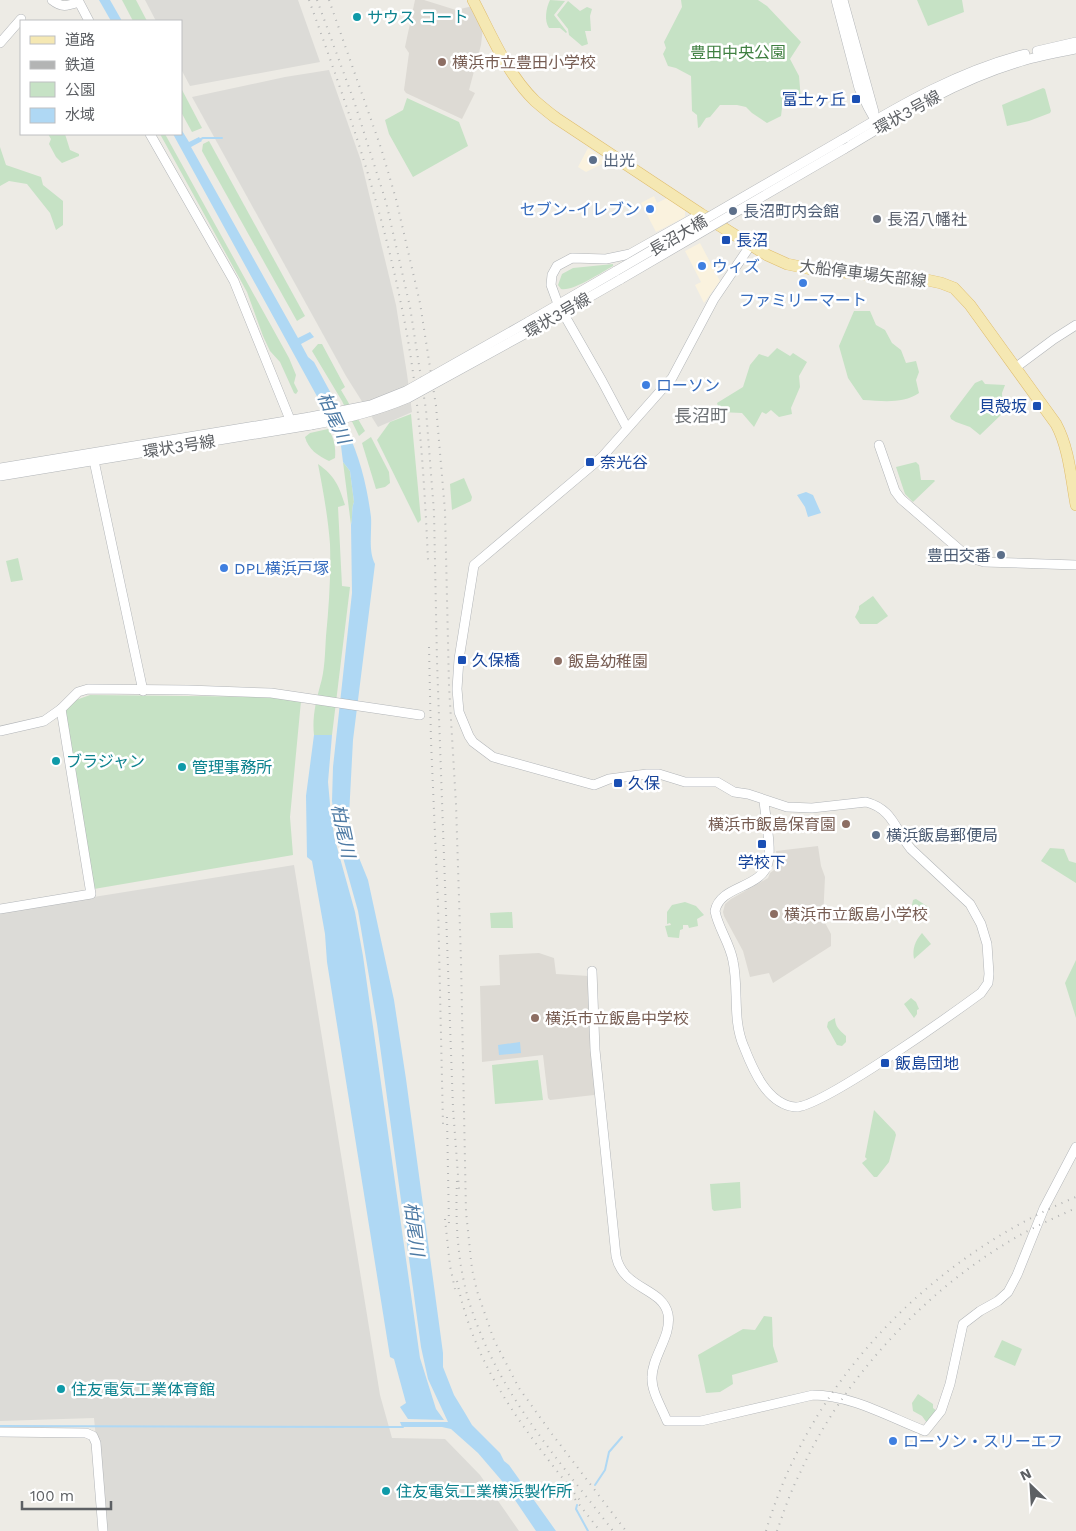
<svg xmlns="http://www.w3.org/2000/svg" width="1076" height="1531" viewBox="0 0 1076 1531" font-family="'Work Sans','Noto Sans JP',sans-serif">
	<rect width="100%" height="100%" fill="#edebe5"/>
	<g fill="#faf2de">
		<polygon points="588,148 606,160 606,162 586,172 578,167"/>
		<polygon points="654,196 657,203 667,198 685,209 685,217 656,232 641,203"/>
		<polygon points="700,243 720,281 704,303 695,285 701,282 685,251"/>
	</g>
	<g fill="#dcdbd7">
		<polygon points="145,0 298,0 320,62 190,86 181,69 181,21 156,21"/>
		<polygon points="329,70 361,161 396,305 407,374 412,412 378,427 346,376 192,97 285,77"/>
		<polygon points="294,865 380,1395 392,1438 445,1439 480,1475 519,1531 105,1531 94,1418 0,1421 0,912"/>
	</g>
	<g fill="#dddad4">
		<polygon points="415,0 424,0 456,10 473,6 483,27 481,45 469,90 475,93 462,119 406,93 404,90 409,53 405,47"/>
		<polygon points="818,846 821,866 825,877 823,919 831,934 831,946 773,983 769,973 750,977 743,951 724,916 723,912 725,904 731,899 768,878 770,873 778,867 776,851"/>
		<polygon points="539,953 554,958 556,974 589,976 596,1093 594,1095 550,1100 548,1098 543,1055 482,1062 480,986 500,985 499,955"/>
	</g>
	<g fill="#c6e2c5">
		<polygon points="122,0 136,0 147,21 133,21"/>
		<path d="M550 0 565 1 554 15 567 32 566 33 560 28H549C544 21 546 8 550 0Z"/>
		<polygon points="681,0 758,0 767,6 801,42 790,59 799,76 801,100 783,100 781,116 767,123 752,113 746,107 737,105 720,105 710,117 706,118 700,127 698,128 697,115 692,111 691,76 676,68 668,66 663,54 666,48 664,42 682,7"/>
		<polygon points="917,0 962,0 964,12 928,26"/>
		<polygon points="568,1 580,11 587,7 592,9 590,16 591,31 585,31 588,44 582,46 569,35 568,29 557,15"/>
		<polygon points="181,88 202,128 192,132 181,112"/>
		<polygon points="1043,88 1045,89 1051,111 1050,113 1029,121 1007,126 1002,105"/>
		<polygon points="407,98 459,122 468,146 413,177 389,134 385,120 403,110"/>
		<polygon points="48,134 65,134 70,150 79,154 79,156 62,163 56,157 49,144 51,139"/>
		<polygon points="160,134 165,134 289,358 296,375 294,383 298,391 296,394 294,393 280,362 270,351 263,336 247,292"/>
		<polygon points="209,141 305,316 297,321 202,151 203,144"/>
		<polygon points="0,147 6,165 41,177 43,185 63,201 63,225 56,230 50,213 27,184 9,181 0,186"/>
		<path d="M613 264V266C602 272 572 292 561 289L558 285 562 274 573 268Z"/>
		<path d="M854 311H870L876 325 885 330 892 343 901 350 906 363 916 361 919 372 916 380 919 393C903 404 883 401 863 400L848 378 839 346Z"/>
		<polygon points="318,344 322,344 345,387 341,390 365,431 359,436 342,401 312,351"/>
		<polygon points="777,348 790,356 793,353 807,362 799,376 800,387 791,408 792,414 779,417 771,410 766,414 762,412 754,427 742,413 720,412 717,403 743,387 750,365 759,354 768,357"/>
		<polygon points="982,380 985,384 1005,385 1002,393 1003,413 980,435 970,427 956,422 951,419 950,416 975,383"/>
		<polygon points="411,414 421,520 418,523 377,440 390,422"/>
		<path d="M328 429C334 437 336 448 335 458L329 461C318 456 308 449 305 437L310 433Z"/>
		<polygon points="371,437 389,472 390,483 385,487 376,489 362,443"/>
		<path d="M343 462 350 471 354 502C351 509 353 518 351 525Z"/>
		<polygon points="916,462 919,465 921,480 934,480 935,481 913,502 905,494 896,467"/>
		<path d="M318 464C335 476 339 486 345 505L338 507 342 586 350 587 332 735H314C312 718 316 701 320 686 325 671 325 651 326 636 329 606 331 574 330 544 328 517 323 490 318 464Z"/>
		<polygon points="464,478 472,497 471,501 452,510 450,484"/>
		<polygon points="18,558 23,580 11,582 6,561"/>
		<polygon points="873,596 888,616 877,624 860,624 855,617 859,609 859,606"/>
		<polygon points="90,695 270,697 301,701 290,817 293,855 94,889 65,710 76,700"/>
		<polygon points="1050,848 1064,849 1069,861 1076,863 1076,883 1041,861"/>
		<polygon points="916,899 930,908 917,919 914,919 912,905 913,900"/>
		<polygon points="685,902 696,906 704,915 697,919 698,926 689,928 688,925 683,925 683,929 680,930 679,938 668,937 665,926 671,925 670,923 667,924 667,912 672,905"/>
		<polygon points="512,912 513,928 491,928 490,913"/>
		<path d="M922 933 931 944 914 959C912 949 915 941 922 933Z"/>
		<polygon points="1076,960 1076,1018 1065,983"/>
		<polygon points="911,998 916,1002 919,1009 917,1010 917,1014 914,1018 904,1004"/>
		<path d="M835 1018C835 1026 839 1030 846 1036V1042L842 1046 837 1045 827 1027 828 1022Z"/>
		<polygon points="538,1060 543,1100 495,1104 492,1065"/>
		<polygon points="874,1110 895,1132 896,1135 889,1162 877,1177 874,1177 862,1163 867,1159 865,1157"/>
		<polygon points="740,1182 741,1208 714,1211 712,1209 710,1184"/>
		<polygon points="764,1316 772,1317 773,1346 778,1362 732,1375 733,1384 720,1392 706,1393 698,1355 743,1329 755,1330"/>
		<polygon points="1002,1340 1022,1349 1015,1366 994,1357"/>
		<polygon points="918,1394 933,1404 933,1408 937,1411 927,1423 922,1416 913,1411 912,1403"/>
	</g>
	<g fill="#afd8f4">
		<polygon points="99,0 110,0 122,21 111,21"/>
		<path d="M181 129 189 142 199 137 202 141 191 147 298 338 310 332 314 337 301 344 308 357 314 362 347 423V430C360 458 367 486 371 517 372 532 368 551 375 564L353 740 349 816 353 843 368 880 394 1000 406 1079 443 1353V1367L454 1395 465 1413 472 1425 500 1453 504 1461 509 1465 556 1531H536L502 1481 478 1453 451 1429 442 1427H402L400 1422H448L428 1379 421 1347 377 1024 358 911 337 836 332 801 333 767 352 593 351 525C353 518 351 509 354 502L350 471 343 462 341 446 336 431 173 134H181Z"/>
		<polygon points="806,492 813,495 821,513 808,517 805,507 797,495"/>
		<polygon points="314,735 332,735 328,782 331,815 335,840 355,912 363,956 420,1358 436,1409 444,1420 408,1419 400,1407 406,1403 394,1359 390,1357 327,962 325,934 312,861 307,857 306,796"/>
		<polygon points="520,1042 521,1053 499,1055 498,1045"/>
	</g>
	<g fill="none" stroke-linecap="round" stroke-linejoin="round">
		<g stroke="#afd8f4" stroke-width="2">
			<polyline points="199,140 203,138 222,138"/>
			<polyline points="0,1426 403,1427"/>
			<polyline points="595,1485 605,1470 609,1452 622,1437"/>
			<polyline points="577,1505 576,1509 588,1531"/>
		</g>
		<defs>
			<g id="minor">
				<path d="M52 0C62 8 67 6 79 2L89 21"/>
				<polyline points="836,0 859,88 868,107 878,125"/>
				<polyline points="843,0 874,112"/>
				<polyline points="0,43 21,19"/>
				<polyline points="1037,51 1076,42"/>
				<polyline points="150,134 234,281 293,427"/>
				<path d="M845 138C902 104 959 71 1025 54"/>
				<path d="M844 149C899 116 954 82 1016 63 1036 56 1056 53 1076 49"/>
				<path d="M750 246 714 299 672 378 602 457 474 565 459 659 457 689 459 712 469 736 473 742 493 757 594 785 609 779 647 774H659L685 782H717L734 792 748 794 787 807 812 808 866 802C893 809 895 830 911 849L970 904 981 924 987 944 989 974 988 983 981 993C955 1012 820 1109 795 1107 767 1104 753 1070 744 1047 732 1020 739 989 733 961 730 943 718 928 715 911 720 885 761 889 768 863 772 848 765 816 764 800"/>
				<polyline points="528,322 616,271"/>
				<polyline points="532,330 621,279"/>
				<polyline points="1015,368 1054,339 1076,325"/>
				<polyline points="627,428 602,381 558,304 551,285 552,275 557,266 572,258 606,259 630,254 701,214"/>
				<polyline points="879,445 895,491 901,499 968,557 984,562 1076,565"/>
				<polyline points="93,456 143,691"/>
				<polyline points="0,468 310,417"/>
				<polyline points="0,476 311,425"/>
				<polyline points="0,731 44,721 61,709"/>
				<polyline points="0,909 91,894 61,709 78,692 88,689 188,690 271,693 420,715"/>
				<path d="M592 971 595 1050 616 1256C623 1290 662 1287 668 1314 672 1336 652 1356 652 1377 651 1391 662 1408 667 1421H701L813 1395C851 1395 889 1417 925 1431L941 1411 950 1384 963 1324 980 1311 998 1301 1008 1292 1017 1275 1044 1208 1076 1147"/>
				<polyline points="0,1432 86,1433 93,1436 96,1443 103,1531"/>
			</g>
			<path id="major" d="M473 0C491 34 507 74 535 101 542 107 549 113 556 118L701 214 767 255 787 264 811 269 927 280 941 283 954 288 970 305 1056 424C1069 448 1071 478 1076 505"/>
		</defs>
		<use href="#minor" stroke="#b2b5b8" stroke-width="10"/>
		<use href="#major" stroke="#dfbc6c" stroke-width="12"/>
		<use href="#minor" stroke="#fff" stroke-width="9"/>
		<use href="#major" stroke="#f5e8b3" stroke-width="11"/>
		<g stroke="#b3b4b4" stroke-width="2" stroke-dasharray="1 6" stroke-linecap="butt">
			<path d="M309 0C345 100 380 199 401 304 419 388 424 474 428 560"/>
			<polyline points="317,0 354,101 386,202 410,307 426,410 434,512 437,661 453,1108 459,1189"/>
			<polyline points="329,0 381,148 396,199 420,303 436,406 445,511 449,686 456,804 461,961 466,1212 472,1269 477,1291 494,1340 519,1388 552,1434 626,1531"/>
			<polyline points="429,647 431,741 438,904 443,1124"/>
			<polyline points="447,1117 449,1226"/>
			<path d="M457 1181C455 1227 458 1275 475 1319 504 1400 562 1464 613 1531"/>
			<polyline points="445,1219 450,1266 455,1289"/>
			<path d="M457 1281C476 1373 526 1431 582 1503"/>
			<polyline points="575,1499 600,1531"/>
			<path d="M766 1531C811 1379 931 1257 1076 1197"/>
			<path d="M777 1531C784 1511 791 1490 801 1471 841 1382 921 1295 1005 1244 1027 1230 1052 1219 1076 1208"/>
		</g>
		<defs>
			<g id="minor-bridge">
				<polyline points="616,271 845,138"/>
				<polyline points="621,279 844,149"/>
				<polyline points="310,417 371,405 406,391 528,322"/>
				<path d="M311 425C346 419 375 412 408 398L532 330"/>
			</g>
		</defs>
		<use href="#minor-bridge" stroke="#b2b5b8" stroke-width="10" stroke-linecap="butt"/>
		<use href="#minor-bridge" stroke="#fff" stroke-width="9"/>
	</g>
	<g fill="#0f9aa8" stroke="#fff" stroke-width="2">
		<circle cx="357" cy="17" r="5"/>
		<circle cx="56" cy="761" r="5"/>
		<circle cx="182" cy="767" r="5"/>
		<circle cx="61" cy="1389" r="5"/>
		<circle cx="386" cy="1491" r="5"/>
	</g>
	<g fill="#8d6e63" stroke="#fff" stroke-width="2">
		<circle cx="442" cy="62" r="5"/>
		<circle cx="558" cy="661" r="5"/>
		<circle cx="846" cy="824" r="5"/>
		<circle cx="774" cy="914" r="5"/>
		<circle cx="535" cy="1018" r="5"/>
	</g>
	<g fill="#1a4fb4" stroke="#fff" stroke-width="2">
		<rect x="851" y="94" width="10" height="10" rx="2.5"/>
		<rect x="721" y="235" width="10" height="10" rx="2.5"/>
		<rect x="1032" y="401" width="10" height="10" rx="2.5"/>
		<rect x="585" y="457" width="10" height="10" rx="2.5"/>
		<rect x="457" y="655" width="10" height="10" rx="2.5"/>
		<rect x="613" y="778" width="10" height="10" rx="2.5"/>
		<rect x="757" y="839" width="10" height="10" rx="2.5"/>
		<rect x="880" y="1058" width="10" height="10" rx="2.5"/>
	</g>
	<g fill="#5c6f8a" stroke="#fff" stroke-width="2">
		<circle cx="593" cy="160" r="5"/>
		<circle cx="733" cy="211" r="5"/>
		<circle cx="1001" cy="555" r="5"/>
		<circle cx="876" cy="835" r="5"/>
	</g>
	<g fill="#3f7fe0" stroke="#fff" stroke-width="2">
		<circle cx="650" cy="209" r="5"/>
		<circle cx="702" cy="266" r="5"/>
		<circle cx="803" cy="283" r="5"/>
		<circle cx="646" cy="385" r="5"/>
		<circle cx="224" cy="568" r="5"/>
		<circle cx="893" cy="1441" r="5"/>
	</g>
	<circle fill="#6b7280" stroke="#fff" stroke-width="2" cx="877" cy="219" r="5"/>
	<g text-anchor="middle" stroke-width="5" stroke-linejoin="round" paint-order="stroke">
		<g font-size="16" fill="#0d838f" stroke="#fff" text-anchor="start">
			<text x="367" y="23">サウス コート</text>
			<text x="66" y="767">ブラジャン</text>
			<text x="192" y="773">管理事務所</text>
			<text x="71" y="1395">住友電気工業体育館</text>
			<text x="396" y="1497">住友電気工業横浜製作所</text>
		</g>
		<g font-size="16" fill="#408042" stroke="#fff">
			<text x="738" y="58">豊田中央公園</text>
		</g>
		<g font-size="16" fill="#785e54" stroke="#fff" text-anchor="start">
			<text x="452" y="68">横浜市立豊田小学校</text>
			<text x="568" y="667">飯島幼稚園</text>
			<text x="836" y="830" text-anchor="end">横浜市飯島保育園</text>
			<text x="784" y="920">横浜市立飯島小学校</text>
			<text x="545" y="1024">横浜市立飯島中学校</text>
		</g>
		<g font-size="16" fill="#164399" stroke="#fff" text-anchor="start">
			<text x="846" y="105" text-anchor="end">富士ヶ丘</text>
			<text x="736" y="246">長沼</text>
			<text x="1027" y="412" text-anchor="end">貝殻坂</text>
			<text x="600" y="468">奈光谷</text>
			<text x="472" y="666">久保橋</text>
			<text x="628" y="789">久保</text>
			<text x="762" y="868" text-anchor="middle">学校下</text>
			<text x="895" y="1069">飯島団地</text>
		</g>
		<g font-size="16" fill="#5d6064" stroke="#fff">
			<text transform="translate(907 112) rotate(-29)" y="6">環状3号線</text>
			<text transform="translate(678 235) rotate(-30)" y="6">長沼大橋</text>
			<text transform="translate(863 273) rotate(7)" y="6">大船停車場矢部線</text>
			<text transform="translate(557 315) rotate(-30)" y="6">環状3号線</text>
			<text transform="translate(179 446) rotate(-9)" y="6">環状3号線</text>
		</g>
		<g font-size="16" fill="#4e5e75" stroke="#fff" text-anchor="start">
			<text x="603" y="166">出光</text>
			<text x="743" y="217">長沼町内会館</text>
			<text x="991" y="561" text-anchor="end">豊田交番</text>
			<text x="886" y="841">横浜飯島郵便局</text>
		</g>
		<g font-size="16" fill="#366cbe" stroke="#fff" text-anchor="start">
			<text x="640" y="215" text-anchor="end">セブン-イレブン</text>
			<text x="712" y="272">ウィズ</text>
			<text x="803" y="306" text-anchor="middle">ファミリーマート</text>
			<text x="656" y="391">ローソン</text>
			<text x="234" y="574">DPL横浜戸塚</text>
			<text x="903" y="1447">ローソン・スリーエフ</text>
		</g>
		<g font-size="16" fill="#5b616d" stroke="#fff" text-anchor="start">
			<text x="887" y="225">長沼八幡社</text>
		</g>
		<g font-size="18" fill="#6e7276" stroke="#fff">
			<text x="701" y="422">長沼町</text>
		</g>
		<g font-size="18" font-style="italic" fill="#4d7aa4" stroke="#fff">
			<text transform="translate(334 418) rotate(66)" y="6">柏尾川</text>
			<text transform="translate(343 831) rotate(78)" y="6">柏尾川</text>
			<text transform="translate(414 1229) rotate(83)" y="6">柏尾川</text>
		</g>
	</g>
	<rect x="20" y="20" width="162" height="115" fill="#ffffff" stroke="#bebfc1"/>
	<rect x="30" y="36" width="25" height="8" fill="#f5e8b3" stroke="#bebfc1"/>
	<text x="65" y="45" font-size="15" fill="#5d6064">道路</text>
	<rect x="30" y="61" width="25" height="8" fill="#b3b4b4" stroke="#bebfc1"/>
	<text x="65" y="70" font-size="15" fill="#5d6064">鉄道</text>
	<rect x="30" y="82" width="25" height="15" fill="#c6e2c5" stroke="#bebfc1"/>
	<text x="65" y="95" font-size="15" fill="#5d6064">公園</text>
	<rect x="30" y="108" width="25" height="15" fill="#afd8f4" stroke="#bebfc1"/>
	<text x="65" y="120" font-size="15" fill="#5d6064">水域</text>
	<g transform="translate(1031 1486) rotate(335)" stroke="#ffffff" stroke-width="4" paint-order="stroke">
	<path d="M0-4L9 19L0 12L-9 19Z" fill="#5d6064"/>
	<text y="-8" font-size="14" font-weight="bold" text-anchor="middle" fill="#5d6064">N</text>
	</g>
	<path d="M22 1501v8h89v-8" fill="none" stroke="#5d6064" stroke-width="2.5"/>
	<text x="30" y="1501" font-size="15" fill="#5d6064" stroke="#ffffff" stroke-width="4" paint-order="stroke">100 m</text>
</svg>
